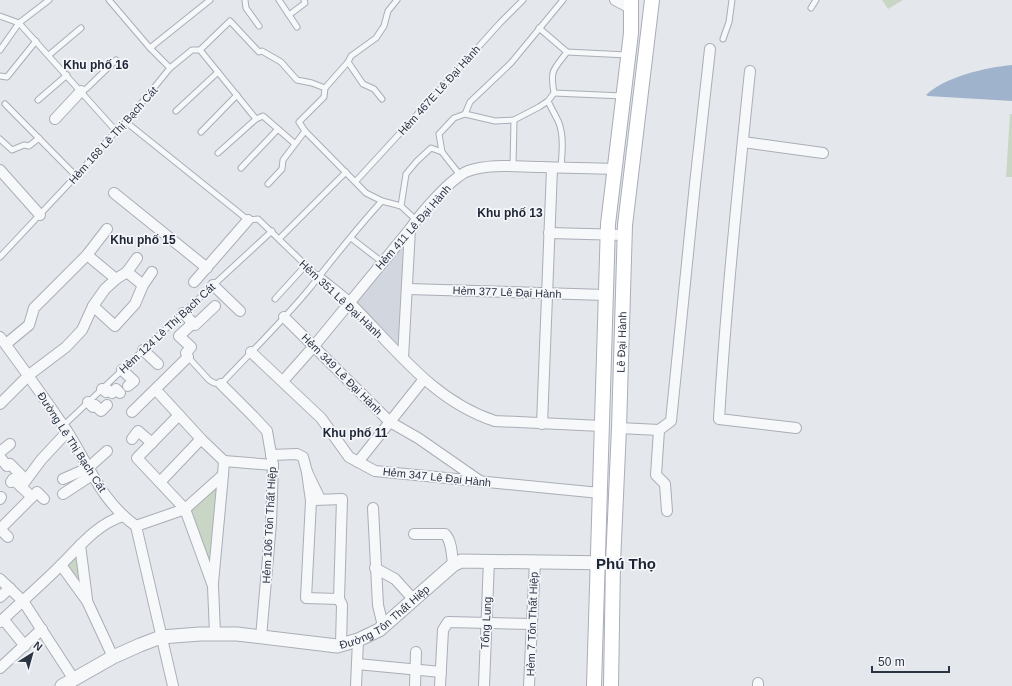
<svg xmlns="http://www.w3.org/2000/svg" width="1012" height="686" viewBox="0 0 1012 686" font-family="Helvetica,sans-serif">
	<rect width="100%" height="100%" fill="#e4e7ec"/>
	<polygon fill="#d2d6de" points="403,240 400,347 354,301"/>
	<g fill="#c9d6c5">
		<polygon points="882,0 903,0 888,9"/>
		<polygon points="1010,114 1012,114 1012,177 1006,177"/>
		<polygon points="219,483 212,572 191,508"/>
		<polygon points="77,548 83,590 63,561"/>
	</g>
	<path fill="#9fb4cc" d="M1012 65V101L928 96 926 95C944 77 987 67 1012 65Z"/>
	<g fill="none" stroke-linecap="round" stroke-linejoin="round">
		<defs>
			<g id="service">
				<polyline points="109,0 150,48 170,68"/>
				<polyline points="245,0 246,8 259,26"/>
				<polyline points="279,0 297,27"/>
				<polyline points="811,8 816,0"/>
				<polyline points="289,15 305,3 304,0"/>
				<polyline points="0,16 19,23 116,131"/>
				<polyline points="539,28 567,52 627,55"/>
				<polyline points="723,39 729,22 732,0"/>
				<polyline points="150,48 210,0"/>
				<polyline points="0,50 19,23 49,0"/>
				<polyline points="200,50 256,119 263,116 294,143"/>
				<polyline points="49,55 81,28"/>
				<polyline points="348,62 363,84 374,89 382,99"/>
				<polyline points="0,76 7,77 36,41"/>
				<polyline points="81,91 86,89 116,60"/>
				<polyline points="554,93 623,96"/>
				<path d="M554 93C550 70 553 70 567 52"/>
				<polyline points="38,100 67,75"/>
				<path d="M548 101C551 108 556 116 559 123 564 137 562 153 561 168"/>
				<polyline points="5,104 76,176"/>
				<polyline points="176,111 218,72"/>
				<polyline points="465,114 495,121 514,120 539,107 548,101 554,93"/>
				<polyline points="126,122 248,220 258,219 318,277"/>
				<polyline points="305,131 366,193 382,201 401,206 416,220"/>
				<polyline points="201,132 237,95"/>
				<polyline points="0,139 12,150 24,145 29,146 39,138"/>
				<polyline points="442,152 460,175"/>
				<polyline points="218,153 256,119"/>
				<polyline points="513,166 514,120"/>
				<polyline points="241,168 278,129"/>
				<polyline points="356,181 446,83 500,23 523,0"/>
				<polyline points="268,184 282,169 283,160 305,131 299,122 324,97 325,88 348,62 351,56 376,38 384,26 388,11 397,0"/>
				<polyline points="401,206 406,174 417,161 431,148 442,152 439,134 454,118 465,114 470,102 511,63 563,0"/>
				<polyline points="351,238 382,262"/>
				<polyline points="279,239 346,172"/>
				<polyline points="0,257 76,176 116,131 126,122 170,68 192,50 200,50 230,21 259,52 262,51 281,62 297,80 312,83 325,88"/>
				<polyline points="275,299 305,266"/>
				<path d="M188 357 209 380 214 383 221 384C251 352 282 322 310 288 333 259 356 229 382 201"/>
				<polyline points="63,426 155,339 272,231"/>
			</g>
			<g id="minor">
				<polyline points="615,0 632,9"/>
				<path d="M750 71C738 187 726 303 719 419L796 428"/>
				<polyline points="55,119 81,91"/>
				<polyline points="743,142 823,153"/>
				<polyline points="0,170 40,215"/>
				<polyline points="114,193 207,268"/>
				<polyline points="549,233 625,235"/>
				<polyline points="87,255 116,279"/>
				<polyline points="127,272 143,285 152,272"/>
				<path d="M318 277C329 286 340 294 351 304 395 348 433 401 495 421L601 426"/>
				<polyline points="194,282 248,220"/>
				<polyline points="213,285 240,311"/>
				<polyline points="408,289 606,295"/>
				<polyline points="93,306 115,326 135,304 143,285"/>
				<polyline points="183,313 193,323"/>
				<polyline points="284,317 390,422 418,438 480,481"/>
				<path d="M0 337C23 368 45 399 67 431 89 465 101 501 136 526L173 686"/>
				<polyline points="6,344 29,325 34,308 87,255 107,229"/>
				<polyline points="143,350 158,364"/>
				<polyline points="251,352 321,418 349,457 375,471 600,493"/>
				<polyline points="403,358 410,229"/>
				<polyline points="122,370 134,381 128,386"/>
				<path d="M283 381 314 346 410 229C421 213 451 178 468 171 490 163 518 167 541 167 565 168 590 168 614 169"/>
				<polyline points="221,384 253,416 267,431 273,465 271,523 261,637"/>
				<polyline points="102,389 106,392 108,390 112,393 116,389 120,393"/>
				<polyline points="156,390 201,439 224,461"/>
				<polyline points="88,402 93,407 95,405 101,411 107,405"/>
				<polyline points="0,404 29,375 66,347 82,330 93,306 105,289 116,279 127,272 137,258"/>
				<polyline points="132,412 188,357 186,353 191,347 179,336 193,323 195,325 215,306"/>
				<polyline points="179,415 137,458 185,509 213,586 215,634"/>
				<polyline points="542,424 552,168"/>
				<polyline points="619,428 659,430 671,421 695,184 710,49"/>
				<polyline points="659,430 656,475 665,484 667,511"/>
				<polyline points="132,439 138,431 152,443"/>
				<polyline points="0,452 10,444"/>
				<polyline points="271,455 297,454 303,457 307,472"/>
				<polyline points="0,457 7,466 10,464 26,480"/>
				<polyline points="224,461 273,465"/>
				<polyline points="358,462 424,379"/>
				<polyline points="63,479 88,468 107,451"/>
				<polyline points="11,482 13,479 32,497"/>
				<polyline points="160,482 201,439"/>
				<polyline points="21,487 41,460 67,432"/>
				<polyline points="63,494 92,475"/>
				<polyline points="0,499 1,497"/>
				<polyline points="320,499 307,472 311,501 306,598 339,599"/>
				<polyline points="315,500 342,499 339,599 342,605 341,645"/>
				<polyline points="373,508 378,605 383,626"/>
				<polyline points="136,526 185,509 223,475 224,461"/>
				<path d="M414 534H445C452 541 452 556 453 565"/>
				<polyline points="8,537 0,529 37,492 44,499"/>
				<polyline points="80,545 87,599"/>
				<polyline points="61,565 87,601 113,657"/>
				<polyline points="375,568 395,579 414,600"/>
				<polyline points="0,579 23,601 73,678"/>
				<polyline points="213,583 223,475"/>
				<polyline points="0,597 10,588"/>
				<polyline points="3,619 25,646"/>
				<path d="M0 622C20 603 41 585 61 565 79 547 97 524 123 516"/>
				<polyline points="357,664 441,672"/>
				<polyline points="0,668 42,629"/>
				<polyline points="356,686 358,640"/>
				<polyline points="415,686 416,652"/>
				<polyline points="440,686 443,630 448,622 532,624"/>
				<polyline points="484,686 489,560"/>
				<polyline points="529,686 535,561"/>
				<polyline points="758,686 758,683"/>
			</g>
			<g id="tertiary">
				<path id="s1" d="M62 686 113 657 140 645 161 637 200 634H237L337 646 358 640 379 630 453 565 461 561 613 563"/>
			</g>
			<g id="secondary">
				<polyline points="594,686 608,224 631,33 631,0"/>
				<path id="s2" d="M611 686 613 563 619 428 625 225 652 0"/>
			</g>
		</defs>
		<use href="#service" stroke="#a9aeb7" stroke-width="7"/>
		<use href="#minor" stroke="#a9aeb7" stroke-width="12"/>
		<use href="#tertiary" stroke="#a9aeb7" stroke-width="15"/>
		<use href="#secondary" stroke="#a9aeb7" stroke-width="16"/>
		<use href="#service" stroke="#f7f8fa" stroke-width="5"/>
		<use href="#minor" stroke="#f7f8fa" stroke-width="10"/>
		<use href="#tertiary" stroke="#f7f8fa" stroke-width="13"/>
		<use href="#secondary" stroke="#fff" stroke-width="14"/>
	</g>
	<g text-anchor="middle" stroke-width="3.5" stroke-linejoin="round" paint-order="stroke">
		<g font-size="11" fill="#2b3445" stroke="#f4f6f9">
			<text transform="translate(439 90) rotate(-48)" y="4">Hẻm 467E Lê Đại Hành</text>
			<text transform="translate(113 135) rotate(-48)" y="4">Hẻm 168 Lê Thị Bạch Cát</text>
			<text transform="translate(413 227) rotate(-49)" y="4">Hẻm 411 Lê Đại Hành</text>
			<text transform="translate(507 292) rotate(2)" y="4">Hẻm 377 Lê Đại Hành</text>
			<text transform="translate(341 299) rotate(43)" y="4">Hẻm 351 Lê Đại Hành</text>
			<text transform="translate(167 328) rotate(-43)" y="4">Hẻm 124 Lê Thị Bạch Cát</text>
			<text dy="4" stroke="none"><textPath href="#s2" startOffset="344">Lê Đại Hành</textPath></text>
			<text transform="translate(342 374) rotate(45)" y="4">Hẻm 349 Lê Đại Hành</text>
			<text transform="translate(72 442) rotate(57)" y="4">Đường Lê Thị Bạch Cát</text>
			<text transform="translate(437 477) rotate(6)" y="4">Hẻm 347 Lê Đại Hành</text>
			<text transform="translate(269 525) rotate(-87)" y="4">Hẻm 106 Tôn Thất Hiệp</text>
			<text dy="4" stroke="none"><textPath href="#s1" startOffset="344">Đường Tôn Thất Hiệp</textPath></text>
			<text transform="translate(486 623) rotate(-87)" y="4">Tổng Lung</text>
			<text transform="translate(532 624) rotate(-88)" y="4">Hẻm 7 Tôn Thất Hiệp</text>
		</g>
		<g font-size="12" font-weight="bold" fill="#1d2536" stroke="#f4f6f9">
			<text x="96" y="69">Khu phố 16</text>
			<text x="510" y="217">Khu phố 13</text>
			<text x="143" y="244">Khu phố 15</text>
			<text x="355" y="437">Khu phố 11</text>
		</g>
		<g font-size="15" font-weight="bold" fill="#1d2536" stroke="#f4f6f9">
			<text x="626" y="569">Phú Thọ</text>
		</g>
	</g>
	<g transform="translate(32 654) rotate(37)" stroke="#f4f6f9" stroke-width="3" paint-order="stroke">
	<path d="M0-3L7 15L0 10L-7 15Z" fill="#2b3445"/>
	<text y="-6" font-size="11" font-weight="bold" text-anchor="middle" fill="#2b3445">N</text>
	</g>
	<path d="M872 666v6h77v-6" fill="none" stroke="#2b3445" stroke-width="2"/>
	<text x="878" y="666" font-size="12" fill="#2b3445" stroke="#f4f6f9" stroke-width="3" paint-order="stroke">50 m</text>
</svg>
